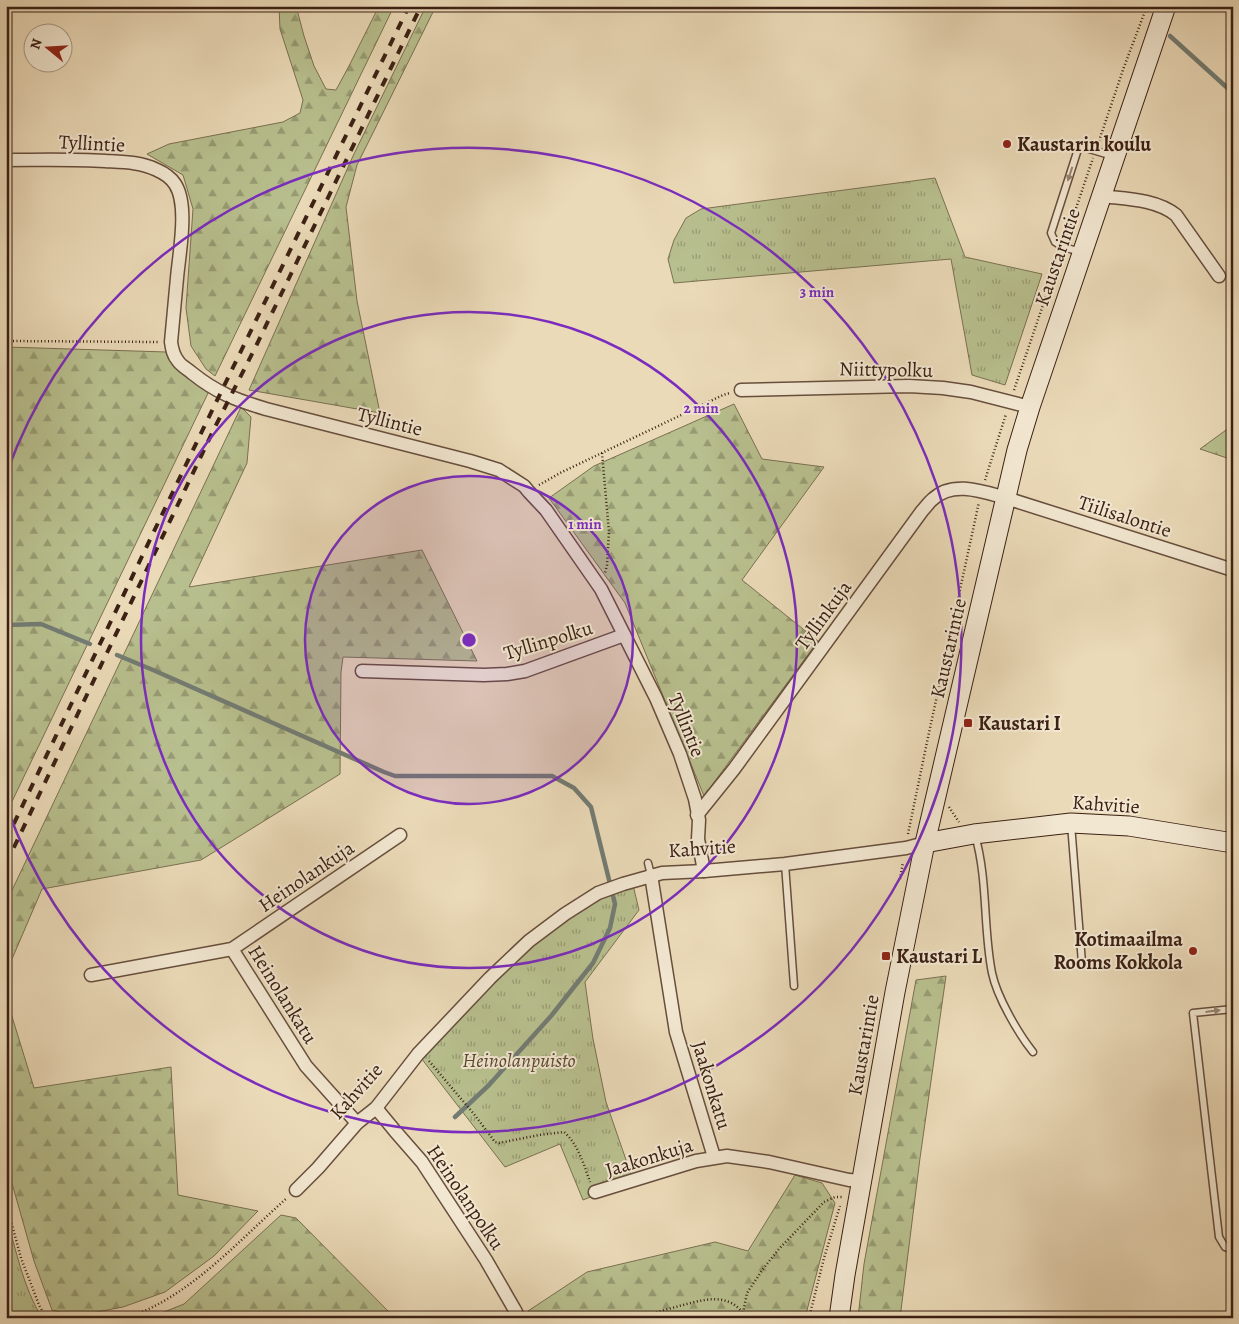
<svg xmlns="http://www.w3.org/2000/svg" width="1239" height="1324" viewBox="0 0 1239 1324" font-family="Alegreya,serif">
	<defs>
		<pattern id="grass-tufts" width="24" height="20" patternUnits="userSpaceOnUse" patternTransform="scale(1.25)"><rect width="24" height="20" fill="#b8bf8e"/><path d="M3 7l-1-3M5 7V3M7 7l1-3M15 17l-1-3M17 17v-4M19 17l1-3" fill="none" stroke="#979b73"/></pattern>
		<pattern id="forest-firs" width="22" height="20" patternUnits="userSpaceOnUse" patternTransform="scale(1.25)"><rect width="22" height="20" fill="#b8bf8e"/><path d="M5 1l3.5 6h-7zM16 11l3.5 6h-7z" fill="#979b73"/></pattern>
	</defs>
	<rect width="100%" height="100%" fill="#ebdab8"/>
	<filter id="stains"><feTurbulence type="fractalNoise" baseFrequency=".004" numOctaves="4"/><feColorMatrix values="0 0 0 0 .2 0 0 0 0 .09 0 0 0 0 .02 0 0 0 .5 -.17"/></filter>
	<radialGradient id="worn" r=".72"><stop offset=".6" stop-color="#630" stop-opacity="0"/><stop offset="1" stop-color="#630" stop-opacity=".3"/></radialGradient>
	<g fill="url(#grass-tufts)" stroke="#7a7051">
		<polygon points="935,178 965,257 1042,274 1005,385 972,375 951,259 674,283 668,259 674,240 686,218 701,209"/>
		<polygon points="632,881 639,910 585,982 593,1039 606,1102 633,1180 583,1200 560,1144 505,1167 418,1054 529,941 598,893"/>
		<path d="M6 1215C16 1250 23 1287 42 1318H6Z"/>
	</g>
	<g fill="url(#forest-firs)" stroke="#7a7051">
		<polygon points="279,6 296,6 304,36 314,66 326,89 336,90 349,66 379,6 394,6 215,376 206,369 191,346 186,308 193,209 183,175 147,154 169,144 283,122 300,113 303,100 280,29"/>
		<polygon points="426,6 436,6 357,165 346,207 357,301 380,413 249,390 353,156"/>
		<polygon points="6,347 167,352 210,389 6,814"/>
		<polygon points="734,404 762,459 824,467 742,580 818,641 704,796 625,603 549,498 594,466"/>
		<polygon points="241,407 251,417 247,463 189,587 422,550 477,661 343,657 341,672 340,774 201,860 42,889 6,973 6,903"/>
		<polygon points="1233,425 1233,460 1200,449"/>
		<polygon points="946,976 920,1158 900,1318 858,1318 864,1264 916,980"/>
		<polygon points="6,997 34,1088 171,1067 178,1195 258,1211 214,1256 165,1292 123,1307 76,1316 52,1310 34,1261 6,1162"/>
		<polygon points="795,1175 822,1183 835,1203 805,1318 531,1318 528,1311 587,1272 715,1242 748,1251"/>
		<polygon points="281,1215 296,1218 392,1315 409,1318 149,1318 184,1304"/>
	</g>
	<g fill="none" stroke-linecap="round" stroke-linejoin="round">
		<g stroke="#737c73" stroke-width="4.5">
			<polyline points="1170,36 1233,93"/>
			<polyline points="6,625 41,624 90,644"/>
			<polyline points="117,655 153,670 384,772 395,776 552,776 574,788 591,807 615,904 610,928 593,963 551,1016 489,1085 455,1117"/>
		</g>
		<defs>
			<g id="lane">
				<polyline points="1081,252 1063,247 1055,242 1051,233 1079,146 1113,156"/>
				<polyline points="1071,824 1082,963"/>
				<path d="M975 835C988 880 983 928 992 973 997 997 1018 1033 1033 1052"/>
				<polyline points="648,863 651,875"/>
				<polyline points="785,864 794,986"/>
				<polyline points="1233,1009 1193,1013 1219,1237 1225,1247 1233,1250"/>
			</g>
			<g id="street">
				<path d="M6 160C39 160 72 159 105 161 123 162 141 162 157 170 164 173 171 178 175 184 189 205 179 254 177 278 175 300 173 321 171 342 172 349 173 355 178 361 181 366 188 369 192 373 217 393 236 400 266 409L470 461 499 470 524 486 529 492 546 510 601 589 656 698 680 754 695 799 699 820 698 839 704 871"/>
				<path d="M1101 196C1126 199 1156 199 1176 215L1219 276"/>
				<polyline points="741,390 909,386 943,388 971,392 1030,407"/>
				<polyline points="362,671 484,675 507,674 525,671 624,635"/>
				<path d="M697 815 734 769 922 511C926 507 929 502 933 499 953 480 984 492 1006 498L1233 570"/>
				<polyline points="651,875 676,1032 714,1157"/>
				<polyline points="232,949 306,1066 357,1123"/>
				<polyline points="91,975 232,949 400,835"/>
				<polyline points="376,1108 395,1131 422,1162 486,1260 516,1312"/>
				<polyline points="296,1190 318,1168 357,1123 376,1108 418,1054 490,978 529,941 565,914 598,893 623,884 662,873 704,871 785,864 906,848 925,843"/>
				<polyline points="595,1192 696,1161 727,1156 769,1162 849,1180 862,1181"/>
			</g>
			<g id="secondary">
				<polyline points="925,843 974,834 1071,823 1129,826 1233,843"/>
				<polyline points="839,1318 845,1275 895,992 925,843 1017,450 1030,407 1166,6"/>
			</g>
		</defs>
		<use href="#lane" stroke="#674e3d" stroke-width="9"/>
		<use href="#street" stroke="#674e3d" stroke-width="15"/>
		<use href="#secondary" stroke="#3b2014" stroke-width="21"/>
		<g stroke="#3b2014" stroke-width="2.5" stroke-dasharray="1 2.5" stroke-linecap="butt">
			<polyline points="1099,141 1124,67 1147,6"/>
			<polyline points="1066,238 1093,158"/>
			<polyline points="6,341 160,342"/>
			<polyline points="1014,390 1060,255"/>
			<polyline points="602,453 609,532 607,565 605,573"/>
			<polyline points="985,480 1006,414"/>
			<polyline points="539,485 562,472 723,395 730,393"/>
			<polyline points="949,807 959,822"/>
			<polyline points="908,834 927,742 979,502"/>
			<polyline points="900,879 903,862"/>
			<path d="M429 1061 474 1114 495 1142 499 1143 539 1135 564 1132C578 1144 584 1165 590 1182"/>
			<polyline points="6,1203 21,1258 39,1305 46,1318"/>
			<polyline points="743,1313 747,1293 763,1269 778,1250 824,1202 835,1197 843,1197"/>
			<path d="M126 1318C189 1298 239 1240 287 1198"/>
			<path d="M636 1318C651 1314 665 1310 679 1306 703 1300 730 1290 746 1318"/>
			<polyline points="809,1318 824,1258 840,1206"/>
		</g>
		<use href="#lane" stroke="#f2e7d1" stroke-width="6"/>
		<use href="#street" stroke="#f2e7d1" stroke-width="12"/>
		<use href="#secondary" stroke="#f2e7d1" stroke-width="19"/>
		<g stroke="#3b2014" stroke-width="4" stroke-dasharray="9 9" stroke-linecap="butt">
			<polyline points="6,840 205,425 409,6"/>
			<polyline points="6,864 214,429 257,344 421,6"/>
		</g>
	</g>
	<defs><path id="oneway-solid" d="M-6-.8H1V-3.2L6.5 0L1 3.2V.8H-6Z" transform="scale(1.25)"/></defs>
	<g fill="#968472">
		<use href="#oneway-solid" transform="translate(1070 174) rotate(108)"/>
		<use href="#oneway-solid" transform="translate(1213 1011) rotate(-7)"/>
	</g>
	<circle cx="469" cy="640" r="164" fill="#7b2cbf" fill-opacity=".12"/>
	<g fill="none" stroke="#7b2cbf" stroke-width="2.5">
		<circle cx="469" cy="640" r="164"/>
		<circle cx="469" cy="640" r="328"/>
		<path d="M7 472A492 492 0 1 1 7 808"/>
	</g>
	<g fill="#8f2418" stroke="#f2e7d1" stroke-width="2">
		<circle cx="1007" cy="144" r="5"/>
		<rect x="963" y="718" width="10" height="10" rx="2.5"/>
		<circle cx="1193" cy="951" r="5"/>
		<rect x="881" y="951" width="10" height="10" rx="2.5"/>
	</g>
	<g text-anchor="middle" stroke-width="4" stroke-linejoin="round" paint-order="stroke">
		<g font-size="20" fill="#3b2014" stroke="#f2e7d1">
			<text transform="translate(92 143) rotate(3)" y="7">Tyllintie</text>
			<text transform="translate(1057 257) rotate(-71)" y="7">Kaustarintie</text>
			<text transform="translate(886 369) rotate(1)" y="7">Niittypolku</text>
			<text transform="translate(390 421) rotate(14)" y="7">Tyllintie</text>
			<text transform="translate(1125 516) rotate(18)" y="7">Tiilisalontie</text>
			<text transform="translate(823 615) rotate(-54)" y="7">Tyllinkuja</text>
			<text transform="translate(548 640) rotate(-17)" y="7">Tyllinpolku</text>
			<text transform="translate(948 648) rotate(-77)" y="7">Kaustarintie</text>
			<text transform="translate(687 725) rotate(68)" y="7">Tyllintie</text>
			<text transform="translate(1106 804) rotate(4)" y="7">Kahvitie</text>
			<text transform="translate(702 848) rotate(-4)" y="7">Kahvitie</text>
			<text transform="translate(306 876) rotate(-34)" y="7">Heinolankuja</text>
			<text transform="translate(283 994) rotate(58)" y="7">Heinolankatu</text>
			<text transform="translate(863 1045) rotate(-80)" y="7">Kaustarintie</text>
			<text transform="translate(712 1085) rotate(73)" y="7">Jaakonkatu</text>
			<text transform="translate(356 1091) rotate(-48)" y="7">Kahvitie</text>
			<text transform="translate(649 1157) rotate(-17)" y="7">Jaakonkuja</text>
			<text transform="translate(466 1197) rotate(56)" y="7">Heinolanpolku</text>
		</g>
		<g font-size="20" font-weight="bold" fill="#3b2014" stroke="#f2e7d1" text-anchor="start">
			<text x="1017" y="151">Kaustarin koulu</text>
			<text x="978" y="730">Kaustari I</text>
			<text x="1183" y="946" text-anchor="end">Kotimaailma<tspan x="1183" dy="23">Rooms Kokkola</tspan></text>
			<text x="896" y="963">Kaustari L</text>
		</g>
		<g font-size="20" font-style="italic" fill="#5a4832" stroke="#f2e7d1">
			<text x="519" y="1067">Heinolanpuisto</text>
		</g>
	</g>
	<circle cx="469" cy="640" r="8" fill="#7b2cbf" stroke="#f2e7d1" stroke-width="2.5"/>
	<g font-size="15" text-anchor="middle" font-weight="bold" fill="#7b2cbf" stroke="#f2e7d1" stroke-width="4" stroke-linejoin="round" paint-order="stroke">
		<text x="817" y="297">3 min</text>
		<text x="701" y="413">2 min</text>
		<text x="585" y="529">1 min</text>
	</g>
	<rect width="1239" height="1324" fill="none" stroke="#ebdab8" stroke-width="25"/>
	<rect x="8" y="8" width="1224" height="1309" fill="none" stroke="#3b2014" stroke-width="2.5"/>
	<rect x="12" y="12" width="1214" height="1299" fill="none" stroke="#3b2014"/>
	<g transform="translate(48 48) rotate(288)"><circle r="24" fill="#f2e7d1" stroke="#a99785"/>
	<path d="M0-4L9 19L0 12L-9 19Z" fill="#8f2418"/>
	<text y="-8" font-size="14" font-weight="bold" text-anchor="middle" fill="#3b2014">N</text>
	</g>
	<rect width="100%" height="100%" filter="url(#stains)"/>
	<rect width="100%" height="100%" fill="url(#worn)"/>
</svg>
